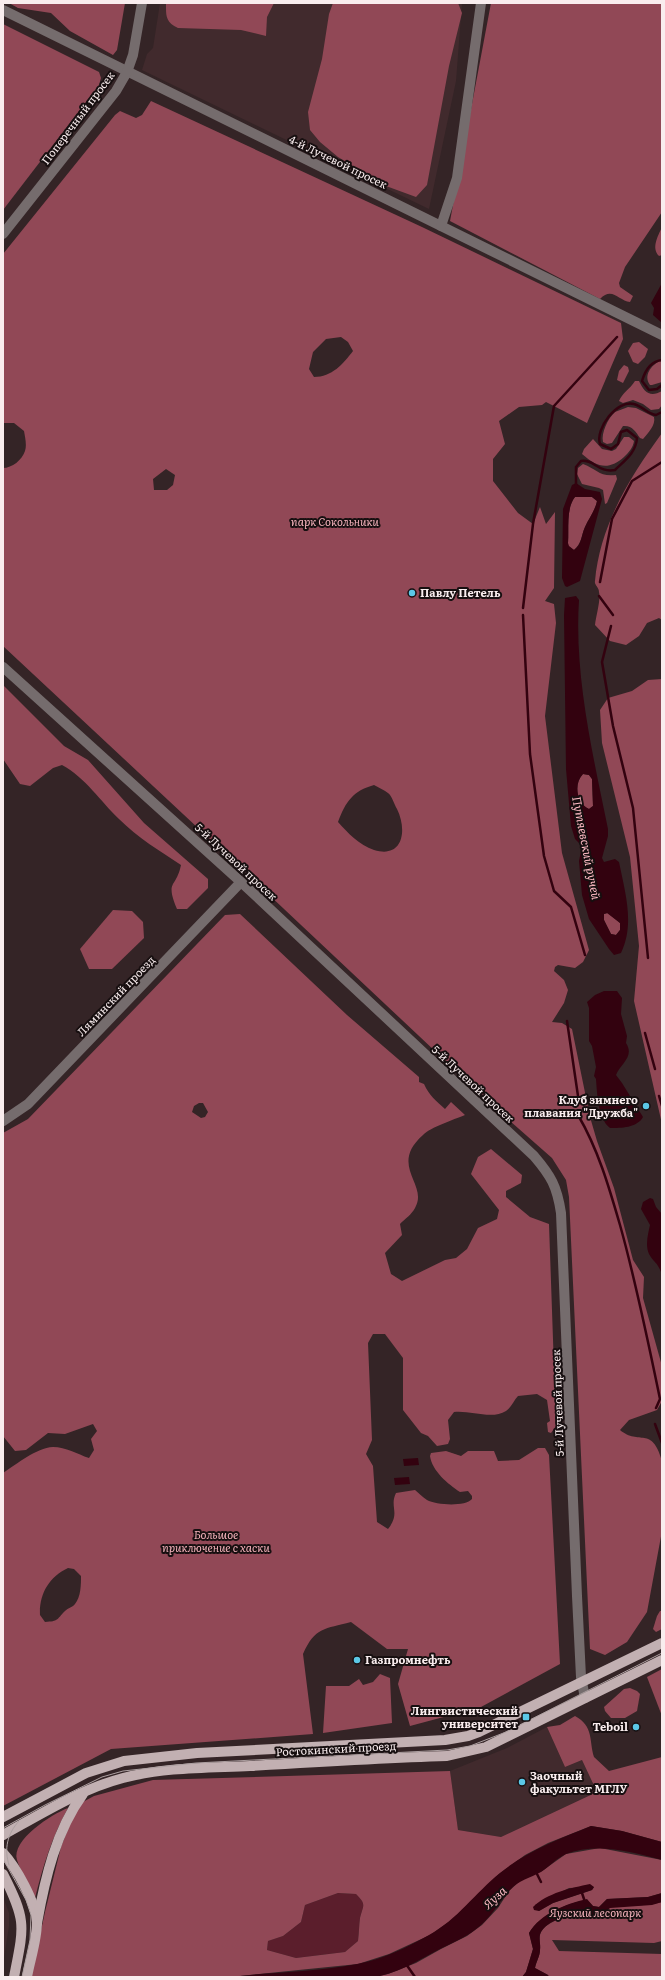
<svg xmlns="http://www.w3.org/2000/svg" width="665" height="1980" viewBox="0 0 665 1980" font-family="Literata,serif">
	<rect width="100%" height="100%" fill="#342426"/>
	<g fill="#412a2d">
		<polygon points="160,3 462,3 456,81 429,209 142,70 147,54 153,48"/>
		<polygon points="547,1727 565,1767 582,1760 597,1792 501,1837 458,1830 450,1771 507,1748"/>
		<polygon points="3,1897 9,1913 9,1926 3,1964"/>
	</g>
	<path fill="#5b1e2c" d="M338 1893 356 1894C367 1905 363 1905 360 1918 359 1925 359 1933 358 1941L345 1952 296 1958 267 1950 268 1941 283 1936 301 1922 305 1905Z"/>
	<g fill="#914856" fill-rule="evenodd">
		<polygon points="9,3 125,3 117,50 113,55 70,31 51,13 18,8"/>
		<path d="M166 3H274L267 17 266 36 241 30 178 28C165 22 166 15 166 3Z"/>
		<polygon points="333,3 458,3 462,13 449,66 427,185 416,197 386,186 338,157 320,142 310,130 308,112 322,59 329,14"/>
		<path d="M491 3H662V212L625 267 619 283 620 287 633 296 630 302C619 301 612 286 600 299L450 221Z"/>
		<polygon points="3,24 99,72 101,78 99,85 3,210"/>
		<path d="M151 101 422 227 621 323 623 339 587 423 546 402 542 405 519 407 499 421 505 444 493 459V481L518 513 533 524 540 507 546 524 555 512 554 588 545 601 554 604 556 623 545 716 562 853 589 950 583 962 575 968 558 965 555 967 554 971 564 980 568 990 564 1003 552 1022 562 1023 572 1029 590 1117 597 1141 614 1188 633 1260 644 1277 643 1298 662 1366V1401L657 1410 629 1420 620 1430C639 1446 652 1425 662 1461V1531L647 1612 627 1642 605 1655 590 1649 569 1197 566 1180 552 1158 485 1099 478 1086 469 1083 251 878 250 872 243 870 3 646V468C12 468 22 460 25 451 27 445 25 437 24 431L14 423H3V254L115 115 120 111 136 118 142 115ZM341 337 348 342 353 351C343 364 332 377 314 377L309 369 313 352 326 339ZM166 469 175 475 173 485 167 490H154L153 479ZM374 785C378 787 384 790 388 793 392 796 394 804 397 809 407 829 404 859 374 850 359 845 348 833 338 822 346 801 353 791 374 785Z"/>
		<path d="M662 227V255L659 256C651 248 658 236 662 227Z"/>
		<polygon points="639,342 648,349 645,357 638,364 633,362 628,351 633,343"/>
		<path d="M660 361 662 362V382L652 385H650C643 376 651 365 660 361Z"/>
		<polygon points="624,365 628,367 629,371 623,383 617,380 619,371"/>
		<path d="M635 381H639C644 392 650 398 662 391V405L659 409 651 410 643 404 633 400 623 403 619 401C622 393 630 389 635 381Z"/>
		<path d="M628 407 636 408 654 417C656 425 648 433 643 439L640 438C636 432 632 425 623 426L612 443 607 444 603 442C601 433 608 418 615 412 619 410 624 409 628 407Z"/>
		<path d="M662 433V620L659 618 647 623 639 636 626 645 610 641 595 625C596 616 601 599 599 592 599 587 594 585 595 581 600 525 630 477 662 433Z"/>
		<path d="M624 437H629L634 441C633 448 629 452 624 457 608 471 597 467 582 454L584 449 593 439 602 449 612 451 616 449Z"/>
		<path d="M583 464C597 469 599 477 616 475L617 479 607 503 605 504 603 490 599 488 582 484 577 474 578 468Z"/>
		<path d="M575 497H592L597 501C595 511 589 518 585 527 581 536 582 543 574 550L568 546V543C569 529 566 508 575 497Z"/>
		<polygon points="662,679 662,1124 634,1001 639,946 630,857 602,743 600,710 608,698 632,691 648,680"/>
		<path d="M3 685 64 746 88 760 144 823 208 879V888L187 909H177C165 880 176 889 181 865 160 851 138 838 119 819 100 801 86 778 62 765L53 768 30 786 20 784 3 759Z"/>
		<path d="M583 774 589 775 592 779 593 806 589 809C577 804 573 784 583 774Z"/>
		<polygon points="113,910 132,911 143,922 144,938 112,969 89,969 80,949"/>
		<polygon points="608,913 620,923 620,930 616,935 611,934 604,920 604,914"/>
		<path d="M240 914 347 1015 419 1077V1082L424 1084C429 1095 436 1101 445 1109L451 1102 465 1115C453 1120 431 1127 423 1135 388 1166 429 1184 415 1208 412 1214 405 1219 400 1224L402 1235 385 1253 391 1274 402 1281 445 1260 456 1258 467 1249 478 1228 497 1219 499 1210 471 1174 478 1157 491 1149 522 1175 521 1183 506 1191V1197L530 1217 549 1224 556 1426 551 1433 548 1432 547 1423 550 1421 547 1400 537 1394 518 1396C514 1400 511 1408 506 1411 492 1420 470 1410 454 1412L448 1420 450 1439 448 1444 437 1446 428 1436 421 1433 403 1410V1358L385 1334H373L368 1343 372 1440 366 1454 373 1466 377 1522 388 1529C401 1513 389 1507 396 1493L415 1490C419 1493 422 1497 427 1500 436 1505 465 1507 472 1499V1496L468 1491 460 1492C448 1484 432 1471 430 1456L431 1453 446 1451 461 1456 468 1451H494L498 1461 519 1460 538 1448H545L549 1455 560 1664 481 1707 410 1726 398 1684 408 1649H387L351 1622C325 1629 315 1627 303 1654L313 1734 111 1749 3 1806V1473C17 1464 36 1448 53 1447 66 1447 77 1454 89 1458L94 1450 91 1439 97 1431 93 1424 65 1434 48 1433 26 1450 15 1451 3 1436V1133L28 1119 225 915ZM199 1103H203L208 1112 205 1117 201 1118 192 1112 194 1106ZM68 1568 74 1569 81 1576C81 1584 81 1597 75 1604 73 1607 68 1608 65 1611 56 1620 59 1621 45 1622L40 1615C39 1594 49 1577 68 1568Z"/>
		<polygon points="660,1611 662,1611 662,1629 656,1632 653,1629 657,1616"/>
		<polygon points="662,1669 662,1716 647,1677"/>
		<polygon points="380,1674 390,1678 392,1723 323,1733 326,1686 349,1686 359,1679 363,1685 373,1682"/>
		<polygon points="630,1688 637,1691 640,1694 637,1711 625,1718 611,1718 605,1711 604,1707 624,1689"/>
		<path d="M575 1716C594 1726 589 1741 594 1757L609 1771 662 1757V1842L622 1831 591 1826 548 1843 525 1855 499 1874 453 1919 430 1935 389 1954 358 1964 230 1977H31L45 1912 61 1847 70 1824 81 1803 94 1796 153 1780 450 1771 458 1830 501 1837 597 1792 582 1760 565 1767 547 1727 560 1725ZM338 1893 356 1894C367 1905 363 1905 360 1918 359 1925 359 1933 358 1941L345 1952 296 1958 267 1950 268 1941 283 1936 301 1922 305 1905Z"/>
		<path d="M68 1808C52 1837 43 1866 35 1898 29 1886 21 1873 17 1860 11 1840 52 1814 68 1808Z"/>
		<path d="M600 1848 662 1860V1893L648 1897 607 1899 599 1907 593 1906 587 1900C567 1903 540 1915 529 1933L533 1949 526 1972 522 1977H375L388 1974 416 1963 441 1949 467 1936 482 1925 498 1908 509 1891 521 1880 542 1871 566 1854ZM594 1887 592 1890 553 1903 539 1911 535 1905 569 1888Z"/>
		<path d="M662 1902V1941L654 1943 552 1940 559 1951 662 1954V1977H549L548 1975 535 1968C536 1962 540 1956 540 1950 541 1944 538 1938 541 1932 550 1915 601 1908 619 1906 634 1905 648 1906 662 1902Z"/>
	</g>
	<g fill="#33020f" fill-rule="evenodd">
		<polygon points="662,283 662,323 653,315 654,308 651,303"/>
		<path d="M576 483 585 489 600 492 602 499 580 581 567 587 565 586 562 578 563 509 572 485ZM575 497H592L597 501C595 511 589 518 585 527 581 536 582 544 574 550L569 546 568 543C569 529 566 508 575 497Z"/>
		<path d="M576 596 579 600C574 676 593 755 608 829V836L602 858 604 862 615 859 619 862C625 892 635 924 621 953L614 955 609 949 589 919 582 895 579 861 582 846 575 839 571 826 566 769 564 615 565 598ZM583 774 589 775 592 779 593 806 589 809C577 804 573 784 583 774ZM607 913 620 923V930L616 935 611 934 604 920V914Z"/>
		<path d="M604 991H617L622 998 621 1014 627 1036 626 1043C635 1057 620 1064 616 1075L622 1083 643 1117C637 1128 621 1128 610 1128 598 1119 597 1093 596 1079L594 1076 596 1067 592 1046 589 1041V1008L587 1002 595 995Z"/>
		<path d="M650 1198 653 1199 656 1207 662 1214V1275C658 1262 654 1263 649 1254 645 1245 648 1234 650 1225L641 1209 643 1202Z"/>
		<polygon points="418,1458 419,1465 404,1466 403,1459"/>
		<polygon points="409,1477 410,1484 395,1485 394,1478"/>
		<path d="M591 1826 622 1831 662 1842V1860C633 1852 596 1842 566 1854 557 1858 550 1866 541 1872 530 1878 519 1880 510 1890 499 1901 493 1915 481 1925 469 1936 456 1941 442 1948 418 1960 402 1972 375 1977H230C272 1972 315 1972 357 1964 381 1960 408 1947 429 1935 458 1919 475 1893 500 1873 527 1851 559 1839 591 1826Z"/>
		<path d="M590 1884 594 1887 592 1890 553 1903 539 1911 534 1910 533 1907C547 1893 571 1888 590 1884Z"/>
		<path d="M662 1893V1902L652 1905 610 1908 602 1915C584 1915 553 1913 541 1932 538 1937 541 1944 540 1950 540 1956 536 1962 535 1968L548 1975 549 1977H522L526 1972 533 1949 529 1933C541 1913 566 1904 587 1899L593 1906 599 1907 607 1899 648 1897Z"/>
	</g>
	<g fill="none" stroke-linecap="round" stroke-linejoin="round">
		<g stroke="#33020f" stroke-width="2.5">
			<path d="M662 360C651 361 645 371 642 381L649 390 657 389 662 385"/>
			<path d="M576 486V467L581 461C594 459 598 473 615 470 624 461 636 453 637 438L627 430 621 432 618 444 611 449 600 444C595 429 617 399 634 404 642 406 648 414 656 415L662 412"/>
			<polyline points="600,582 612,519 632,481 662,462"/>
			<polyline points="599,596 613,615"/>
			<polyline points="523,608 533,524 554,406 617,337"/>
			<polyline points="523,615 530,754 544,856 554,891 571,907 585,955"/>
			<polyline points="611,626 602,662 613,726 633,808 648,958"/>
			<polyline points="567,1021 578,1096"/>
			<polyline points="645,1033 655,1069"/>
			<polyline points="659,1096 662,1106"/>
			<path d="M578 1115C598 1149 609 1187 620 1225 636 1282 648 1341 660 1399L656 1408"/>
			<polyline points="655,1424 662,1443"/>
			<polyline points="536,1872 541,1882"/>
			<polyline points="580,1891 582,1893 585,1902"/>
			<polyline points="406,1964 415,1977"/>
		</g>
		<g stroke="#756c6d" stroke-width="10">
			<polyline points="3,10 662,335"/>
			<polyline points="441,226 457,178 481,3"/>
			<polyline points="3,234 116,91 127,72 133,55 142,3"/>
			<path d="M3 667 241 882 534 1156C551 1176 557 1186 561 1213L577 1596 581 1677 585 1698"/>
			<polyline points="3,1121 28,1104 241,882"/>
		</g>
		<g stroke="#c2b0b2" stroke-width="10">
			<polyline points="3,1817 86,1773 124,1761 197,1753 445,1740 468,1736 479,1732 662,1643"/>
			<path d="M3 1835C41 1814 81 1789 123 1778 164 1767 208 1768 250 1766 316 1762 382 1758 447 1756L486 1747 662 1660"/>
			<path d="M3 1853C16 1867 36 1903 37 1922 37 1940 30 1960 27 1977"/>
			<path d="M3 1874C27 1921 24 1926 14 1977"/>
			<path d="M37 1923C45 1878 56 1831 83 1794"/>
		</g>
		<g stroke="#ada0a1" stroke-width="1">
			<polyline points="3,1828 45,1805 102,1777 123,1771 196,1763 447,1750 470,1746 506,1732 662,1653"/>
			<polyline points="3,1859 26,1900 31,1915 30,1940 22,1977"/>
			<path d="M9 1865C4 1849 7 1834 19 1821"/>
		</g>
	</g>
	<g fill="#5bc8e7" stroke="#170f10" stroke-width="1.5">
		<circle cx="412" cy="593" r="4"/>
		<circle cx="646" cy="1106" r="4"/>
		<circle cx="357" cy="1660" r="4"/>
		<rect x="522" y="1713" width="8" height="8" rx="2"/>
		<circle cx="636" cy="1727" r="4"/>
		<circle cx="522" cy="1782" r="4"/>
	</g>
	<g text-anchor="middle" stroke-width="4" stroke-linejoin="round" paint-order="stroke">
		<g font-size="11" fill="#f9edee" stroke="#170f10">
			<text transform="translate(78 118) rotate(-53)" y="4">Поперечный просек</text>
			<text transform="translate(338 162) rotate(26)" y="4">4-й Лучевой просек</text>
			<text transform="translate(236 862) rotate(43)" y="4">5-й Лучевой просек</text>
			<text transform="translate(116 996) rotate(-46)" y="4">Ляминский проезд</text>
			<text transform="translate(473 1084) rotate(43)" y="4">5-й Лучевой просек</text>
			<text transform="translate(558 1403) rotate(-92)" y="4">5-й Лучевой просек</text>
			<text transform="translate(336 1749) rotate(-3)" y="4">Ростокинский проезд</text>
		</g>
		<g font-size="11" font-style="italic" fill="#f3b1ba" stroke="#170f10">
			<text x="335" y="526">парк Сокольники</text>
			<text x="216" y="1539">Большое<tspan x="216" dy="13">приключение с хаски</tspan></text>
			<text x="595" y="1917">Яузский лесопарк</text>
		</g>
		<g font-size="11" font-weight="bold" fill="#f9edee" stroke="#170f10" text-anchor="start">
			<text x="420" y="597">Павлу Петель</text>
			<text x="638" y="1104" text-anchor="end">Клуб зимнего<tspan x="638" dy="13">плавания "Дружба"</tspan></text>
			<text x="365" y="1664">Газпромнефть</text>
			<text x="518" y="1715" text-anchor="end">Лингвистический<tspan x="518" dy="13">университет</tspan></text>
			<text x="628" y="1731" text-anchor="end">Teboil</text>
			<text x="530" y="1780">Заочный<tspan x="530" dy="13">факультет МГЛУ</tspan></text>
		</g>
		<g font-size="12" font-style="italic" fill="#fdbac3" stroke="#170f10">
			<text transform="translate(586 848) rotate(79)" y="4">Путяевский ручей</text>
			<text transform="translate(495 1898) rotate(-42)" y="4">Яуза</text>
		</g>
	</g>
	<rect width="665" height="1980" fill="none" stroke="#f9edee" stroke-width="8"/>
</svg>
